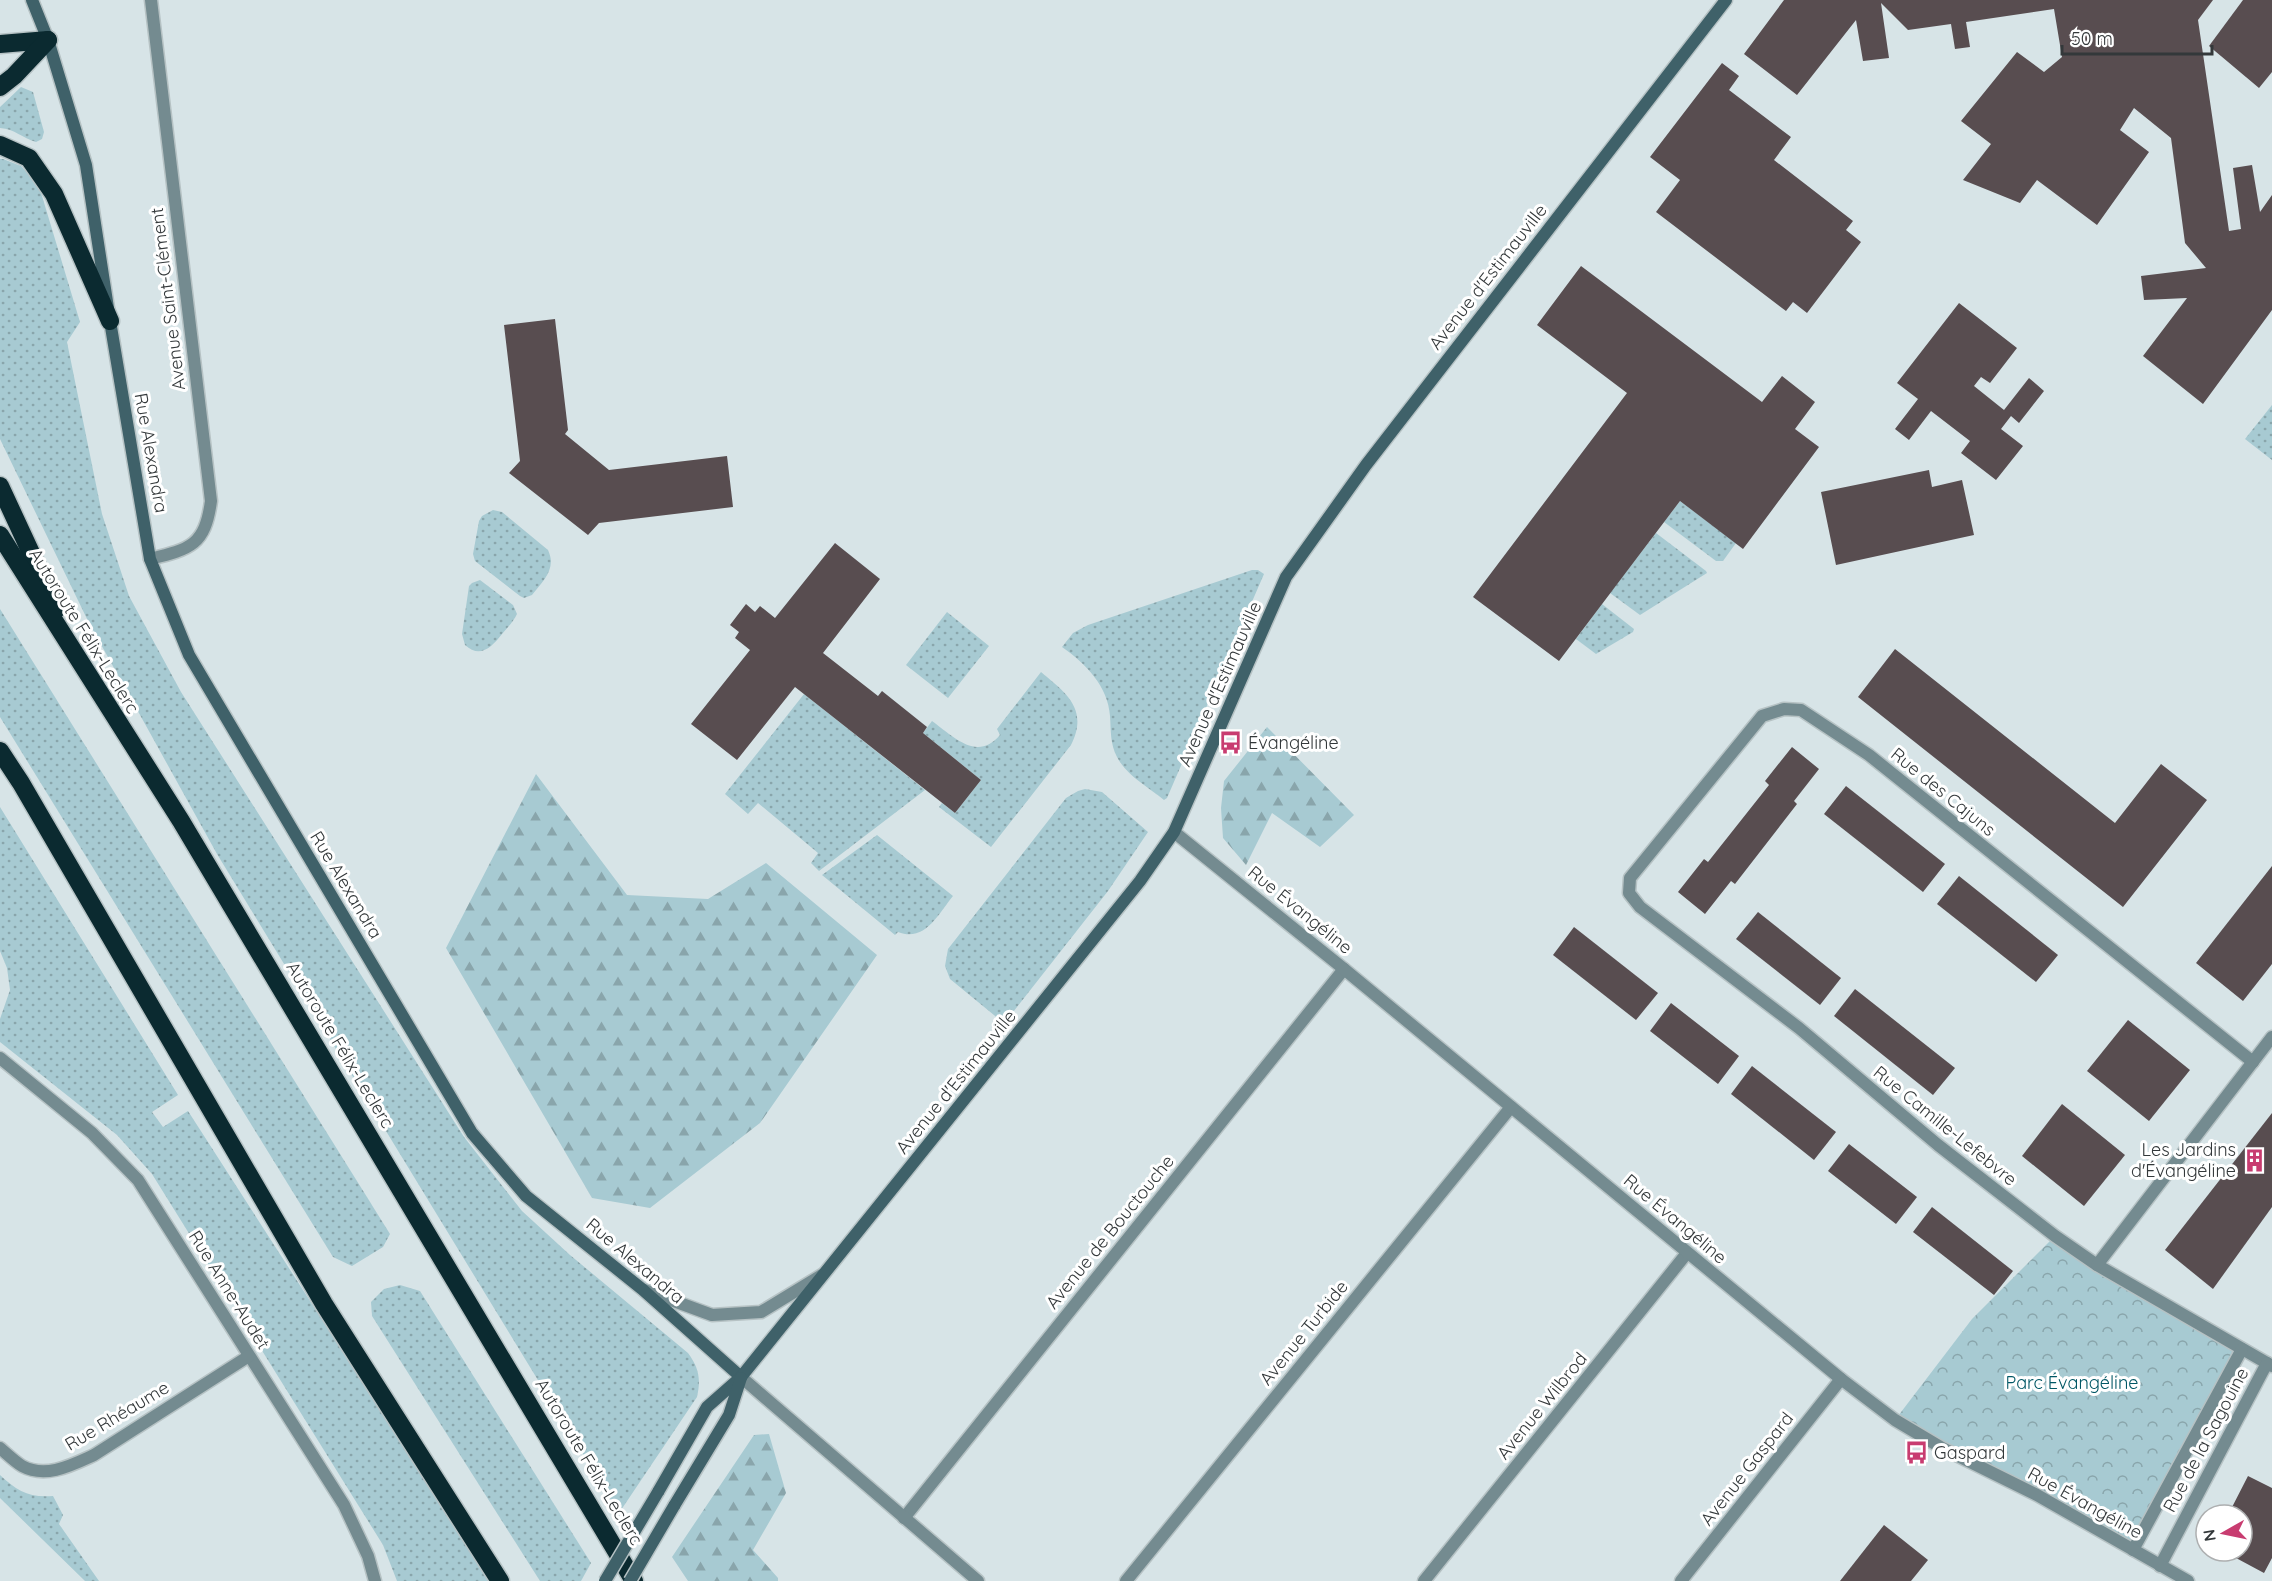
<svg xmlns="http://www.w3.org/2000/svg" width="2272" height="1581" viewBox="0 0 2272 1581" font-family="Quicksand,sans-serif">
	<defs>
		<pattern id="grass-dots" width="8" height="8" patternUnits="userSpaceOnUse" patternTransform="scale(1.5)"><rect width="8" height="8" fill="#a7cad2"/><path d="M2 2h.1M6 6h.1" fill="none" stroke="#89a5ab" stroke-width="1.8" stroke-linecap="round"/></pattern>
		<pattern id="forest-firs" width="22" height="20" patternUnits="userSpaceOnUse" patternTransform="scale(1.5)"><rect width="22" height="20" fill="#a7cad2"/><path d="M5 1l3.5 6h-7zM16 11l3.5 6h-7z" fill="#89a5ab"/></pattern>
		<pattern id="park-crowns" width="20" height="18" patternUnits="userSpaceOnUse" patternTransform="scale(1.5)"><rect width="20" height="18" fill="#a7cad2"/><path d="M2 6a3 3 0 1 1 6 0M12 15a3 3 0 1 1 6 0" fill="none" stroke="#89a5ab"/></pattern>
	</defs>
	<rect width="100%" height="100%" fill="#d7e4e7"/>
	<g fill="url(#grass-dots)">
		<path d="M21 87 33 92 44 132 42 139 36 142C22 138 15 129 0 128V107Z"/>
		<path d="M0 159H3L21 166 39 186 80 322 67 342 102 514 129 596 181 692 464 1137 522 1211 570 1255 688 1353C699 1368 701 1379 697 1397L619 1513 217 854 88 621 0 439Z"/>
		<polygon points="2272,405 2272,460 2245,439"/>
		<polygon points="1680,501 1736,543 1723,561 1716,561 1664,522"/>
		<path d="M493 510 502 512 548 550C557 569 543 581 532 595L524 598 520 596 475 561 473 554 479 521 482 516Z"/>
		<polygon points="1656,533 1706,571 1707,573 1640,615 1610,593"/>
		<path d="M1252 570H1258L1264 574 1167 798 1164 800C1148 787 1126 775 1117 757 1110 744 1111 730 1110 716 1108 686 1086 664 1062 647L1073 633 1088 625Z"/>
		<path d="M480 580 513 605 517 614C514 621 507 628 502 634 492 647 480 659 465 645L462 634 469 586 472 583Z"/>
		<polygon points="1602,604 1634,629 1633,632 1596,654 1576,639"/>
		<polygon points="0,609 390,1234 383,1247 352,1266 333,1257 0,717"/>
		<polygon points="947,612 989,646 948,698 906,665"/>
		<path d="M1041 672C1066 693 1089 709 1071 745L991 847 939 807 942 803 955 813 981 780 923 733 932 721C954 737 977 762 1000 735L997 729Z"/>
		<polygon points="804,694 925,790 819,871 811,863 818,853 758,803 748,814 725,794"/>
		<polygon points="1085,789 1102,792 1148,832 1108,891 1010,1016 1004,1016 1000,1020 950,979 945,966 948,949 1066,798 1078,791"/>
		<polygon points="0,807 178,1095 152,1112 163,1127 188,1111 490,1581 397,1581 383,1545 152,1174 117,1135 0,1042 0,1019 10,990 7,968 0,951"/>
		<path d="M877 835 953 896C939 913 925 943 898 932L895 935 822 875Z"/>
		<polygon points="400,1285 420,1291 591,1563 581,1581 540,1581 372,1316 371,1302 384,1289"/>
		<path d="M0 1475C17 1491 29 1498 53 1496L63 1515 59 1524 99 1581H85L0 1498Z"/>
	</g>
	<g fill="url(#forest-firs)">
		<polygon points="1267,727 1354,815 1320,847 1272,813 1246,865 1223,838 1221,808 1224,781"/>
		<polygon points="536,774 627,895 708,899 766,863 877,955 760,1123 650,1208 592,1198 446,948"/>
		<polygon points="769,1434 786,1493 753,1550 778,1578 778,1581 688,1581 672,1557 754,1435"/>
	</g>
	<polygon fill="url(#park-crowns)" points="2055,1236 2242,1349 2133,1550 1895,1420 1972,1319"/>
	<g fill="#584d50">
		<polygon points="1784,0 2213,0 2198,20 2229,231 2241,229 2233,168 2252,165 2260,212 2272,195 2272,310 2203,404 2143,356 2187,298 2144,300 2141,276 2206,268 2185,243 2171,138 2134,108 2120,130 2149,152 2097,225 2037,180 2020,203 1963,180 1991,144 1961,121 2017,52 2044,72 2062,57 2054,9 1966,22 1970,47 1955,49 1951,24 1908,30 1881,3 1889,58 1863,61 1856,20 1797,95 1744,54"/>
		<polygon points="2243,0 2272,0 2272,72 2259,88 2209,46"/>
		<polygon points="1722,63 1739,76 1729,90 1791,137 1774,160 1853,221 1846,230 1861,242 1807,313 1793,302 1786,311 1656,212 1680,180 1650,157"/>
		<polygon points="1581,266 1762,402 1782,376 1815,402 1795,429 1819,447 1743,549 1680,501 1559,661 1473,597 1627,393 1537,325"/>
		<polygon points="1959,303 2017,348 1990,383 1981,377 1974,386 2004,410 2029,378 2044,391 2019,423 2011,416 2001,429 2023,446 1996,480 1961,453 1970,441 1931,411 1909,440 1895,429 1918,399 1897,383"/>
		<polygon points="555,319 568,430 565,434 609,470 727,456 733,507 599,523 588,535 509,473 520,461 504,325"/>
		<polygon points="1929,470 1932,487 1962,480 1974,535 1836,565 1821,492"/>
		<polygon points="835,543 880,579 823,653 878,696 882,691 927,727 923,733 981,780 955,813 795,687 737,760 691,724 750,650 735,638 739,632 730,625 746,604 755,612 760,606 775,618"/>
		<polygon points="1895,649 2115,823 2161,764 2207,800 2123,907 1858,697"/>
		<polygon points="1792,747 1819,769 1794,801 1797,804 1735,884 1731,881 1705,914 1678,892 1704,859 1708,862 1769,785 1765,781"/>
		<polygon points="1846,786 1945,864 1923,892 1824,814"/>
		<polygon points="2272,866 2272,964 2243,1001 2196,963"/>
		<polygon points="1959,876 2058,955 2036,982 1937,904"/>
		<polygon points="1758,912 1841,978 1820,1005 1736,939"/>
		<polygon points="1574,927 1658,993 1636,1020 1553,955"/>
		<polygon points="1855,989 1955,1068 1933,1095 1834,1016"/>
		<polygon points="1671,1003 1739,1056 1718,1084 1650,1031"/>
		<polygon points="2128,1020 2190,1070 2149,1121 2087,1071"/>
		<polygon points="1752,1066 1836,1132 1814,1160 1731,1094"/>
		<polygon points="2062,1104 2125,1155 2084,1206 2022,1156"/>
		<polygon points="2272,1113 2272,1207 2213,1289 2165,1250"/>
		<polygon points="1849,1144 1917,1197 1896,1224 1828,1171"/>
		<polygon points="1932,1207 2013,1271 1994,1295 1913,1232"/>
		<polygon points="2248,1476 2272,1488 2272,1558 2264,1573 2223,1551 2242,1551 2242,1515 2228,1515"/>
		<polygon points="1884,1525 1928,1560 1911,1581 1840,1581"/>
	</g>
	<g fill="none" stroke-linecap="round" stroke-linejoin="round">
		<defs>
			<g id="minor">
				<path d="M150 559C191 549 205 545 211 501L151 0"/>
				<polyline points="0,1058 92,1133 138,1180 344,1505 368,1556 375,1581"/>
				<polyline points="2253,1062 1869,755 1801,710 1784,709 1762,716 1630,878 1629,893 1640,907 1799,1028 1938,1145 2055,1236 2097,1265 2272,1366"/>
				<polyline points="2097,1265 2272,1037"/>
				<path d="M0 1448C7 1454 14 1461 22 1466 46 1479 72 1465 94 1455L249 1356"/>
				<polyline points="904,1518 1344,969"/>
				<polyline points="2133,1550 2242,1349"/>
				<polyline points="2160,1566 2267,1363"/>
				<polyline points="1126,1581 1511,1107"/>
				<polyline points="1424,1581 1687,1253"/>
				<polyline points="1681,1581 1841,1379"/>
			</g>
			<g id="tertiary">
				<polyline points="1174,832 1344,969 1841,1379 1895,1420 1942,1448 2037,1495 2188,1581"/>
				<polyline points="644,1290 712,1315 761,1312 822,1275"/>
				<polyline points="741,1377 978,1581"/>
			</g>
			<g id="secondary">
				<polyline points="32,0 48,40 86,165 110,321 150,559 189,655 472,1133 526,1196 642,1289 741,1377"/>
				<polyline points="658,1492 707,1407 741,1377 1140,881 1174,832 1286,577 1366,465 1726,0"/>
				<polyline points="674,1506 729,1415 741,1378"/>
			</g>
			<g id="motorway">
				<polyline points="0,44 48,40"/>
				<polyline points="0,87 14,76 48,40"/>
				<polyline points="0,145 29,158 54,194 110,321"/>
				<polyline points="0,486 57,609"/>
				<polyline points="0,535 181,821 634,1581"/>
				<polyline points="0,751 21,783 324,1304 500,1581"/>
			</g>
		</defs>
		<use href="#minor" stroke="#b6c2c4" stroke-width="15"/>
		<use href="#tertiary" stroke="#b6c2c4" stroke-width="15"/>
		<use href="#secondary" stroke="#b6c2c4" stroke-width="15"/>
		<use href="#motorway" stroke="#b6c2c4" stroke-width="21"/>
		<use href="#minor" stroke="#748b90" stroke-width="12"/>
		<use href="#tertiary" stroke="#748b90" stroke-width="12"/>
		<use href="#secondary" stroke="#3f6169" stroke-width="12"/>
		<use href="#motorway" stroke="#0b2a30" stroke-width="18"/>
		<defs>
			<g id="secondary-bridge">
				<polyline points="605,1581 658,1492"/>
				<polyline points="630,1581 674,1506"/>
			</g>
		</defs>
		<use href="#secondary-bridge" stroke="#b6c2c4" stroke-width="15" stroke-linecap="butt"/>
		<use href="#secondary-bridge" stroke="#3f6169" stroke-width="12"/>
	</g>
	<defs>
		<symbol id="bus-bare" viewBox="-9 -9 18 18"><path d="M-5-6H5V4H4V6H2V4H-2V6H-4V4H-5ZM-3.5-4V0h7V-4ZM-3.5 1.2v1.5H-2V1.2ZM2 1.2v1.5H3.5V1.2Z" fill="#c83c70" stroke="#fff" stroke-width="2.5" paint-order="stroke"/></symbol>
		<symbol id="building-bare" viewBox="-9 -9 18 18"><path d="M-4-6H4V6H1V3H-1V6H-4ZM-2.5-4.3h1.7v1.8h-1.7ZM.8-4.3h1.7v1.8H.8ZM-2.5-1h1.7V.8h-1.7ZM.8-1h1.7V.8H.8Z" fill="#c83c70" stroke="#fff" stroke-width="2.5" paint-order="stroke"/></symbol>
	</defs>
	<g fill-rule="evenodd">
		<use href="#bus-bare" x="1214" y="726" width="33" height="33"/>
		<use href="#building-bare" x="2238" y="1144" width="33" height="33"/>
		<use href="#bus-bare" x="1900" y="1436" width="33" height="33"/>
	</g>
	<g text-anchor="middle" stroke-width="6" stroke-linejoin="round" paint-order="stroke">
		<g font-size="18" fill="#33383a" stroke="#fff">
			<text transform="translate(1488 277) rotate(-52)" y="6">Avenue d'Estimauville</text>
			<text transform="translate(168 299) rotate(-97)" y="6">Avenue Saint-Clément</text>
			<text transform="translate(151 453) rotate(80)" y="6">Rue Alexandra</text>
			<text transform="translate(84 631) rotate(58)" y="6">Autoroute Félix-Leclerc</text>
			<text transform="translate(1220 684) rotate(-66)" y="6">Avenue d'Estimauville</text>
			<text transform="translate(1943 792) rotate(39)" y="6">Rue des Cajuns</text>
			<text transform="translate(346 885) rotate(59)" y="6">Rue Alexandra</text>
			<text transform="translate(1300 910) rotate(39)" y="6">Rue Évangéline</text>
			<text transform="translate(340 1045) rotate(59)" y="6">Autoroute Félix-Leclerc</text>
			<text transform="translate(956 1082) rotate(-51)" y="6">Avenue d'Estimauville</text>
			<text transform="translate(1945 1126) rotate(39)" y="6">Rue Camille-Lefebvre</text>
			<text transform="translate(1675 1219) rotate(40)" y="6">Rue Évangéline</text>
			<text transform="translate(1110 1232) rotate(-51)" y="6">Avenue de Bouctouche</text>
			<text transform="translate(635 1261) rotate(40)" y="6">Rue Alexandra</text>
			<text transform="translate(229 1290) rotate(58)" y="6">Rue Anne-Audet</text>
			<text transform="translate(1304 1333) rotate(-51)" y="6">Avenue Turbide</text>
			<text transform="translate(1542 1406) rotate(-51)" y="6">Avenue Wilbrod</text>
			<text transform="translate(117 1416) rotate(-31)" y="6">Rue Rhéaume</text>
			<text transform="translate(2206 1440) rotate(-62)" y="6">Rue de la Sagouine</text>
			<text transform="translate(589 1462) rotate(59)" y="6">Autoroute Félix-Leclerc</text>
			<text transform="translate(1747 1469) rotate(-52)" y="6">Avenue Gaspard</text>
			<text transform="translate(2085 1503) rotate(29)" y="6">Rue Évangéline</text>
		</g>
		<g font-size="18" fill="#33383a" stroke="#fff" text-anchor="start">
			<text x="1248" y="749">Évangéline</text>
			<text x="2236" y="1156" text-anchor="end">Les Jardins<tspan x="2236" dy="21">d'Évangéline</tspan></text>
			<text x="1934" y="1459">Gaspard</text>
		</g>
		<g font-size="18" fill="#005765" stroke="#fff">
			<text x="2072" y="1389">Parc Évangéline</text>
		</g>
	</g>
	<g transform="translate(2224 1533) rotate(261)"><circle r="28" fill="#ffffff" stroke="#adafb0" stroke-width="1.5"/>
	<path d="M0-4.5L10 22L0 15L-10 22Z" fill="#c83c70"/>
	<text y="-9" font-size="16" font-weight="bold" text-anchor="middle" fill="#33383a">N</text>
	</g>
	<path d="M2062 45v9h150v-9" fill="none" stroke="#33383a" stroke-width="3"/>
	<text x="2071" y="45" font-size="18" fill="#33383a" stroke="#ffffff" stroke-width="4.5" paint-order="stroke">50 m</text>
</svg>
